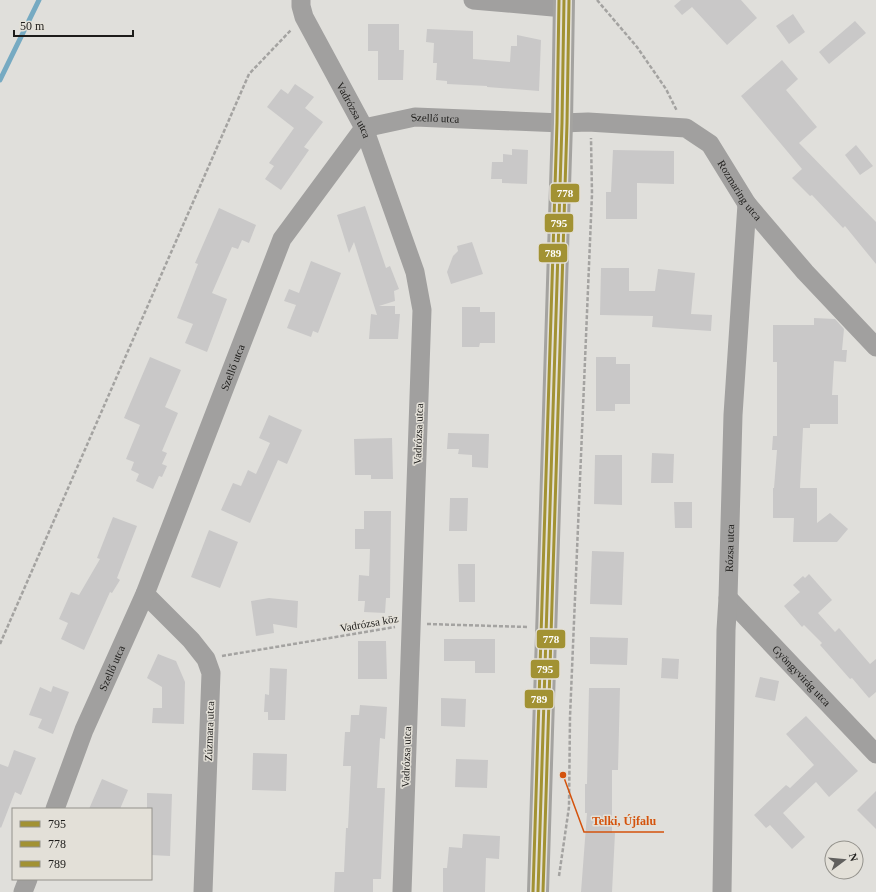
<svg xmlns="http://www.w3.org/2000/svg" width="876" height="892" viewBox="0 0 876 892" font-family="Georgia,serif">
	<rect width="100%" height="100%" fill="#e0dfdb"/>
	<g fill="none" stroke-linecap="round" stroke-linejoin="round">
		<polyline stroke="#76aac2" stroke-width="5" points="0,80 39,0"/>
	</g>
	<g fill="#c9c8c8">
		<polygon points="681,0 741,0 757,18 727,45 692,7 682,15 674,6"/>
		<polygon points="793,14 805,32 789,44 776,26"/>
		<polygon points="855,21 866,33 829,64 819,52"/>
		<polygon points="368,24 399,24 399,50 404,50 403,80 378,80 378,51 368,51"/>
		<polygon points="427,29 473,31 473,59 510,62 511,46 517,46 517,35 541,40 539,91 487,87 487,86 447,84 447,81 436,80 437,63 433,63 434,43 426,42"/>
		<polygon points="782,60 798,79 786,90 817,127 799,143 876,222 876,264 845,226 843,228 812,195 810,196 792,178 802,169 741,96"/>
		<polygon points="295,84 314,97 305,108 323,122 304,147 309,150 281,190 265,179 274,166 269,163 294,128 267,107 281,89 288,94"/>
		<polygon points="856,145 873,166 860,175 845,155"/>
		<polygon points="512,149 528,150 527,184 502,183 502,179 491,179 492,162 503,162 503,154 512,155"/>
		<polygon points="613,150 674,151 674,184 637,183 637,219 606,219 606,192 611,192"/>
		<polygon points="365,206 386,268 390,266 399,289 394,291 395,301 379,306 395,306 395,314 400,314 398,339 369,339 371,314 377,315 354,242 349,253 337,215"/>
		<polygon points="219,208 256,225 249,243 242,240 238,249 232,247 212,293 227,299 207,352 185,343 193,324 177,318 198,264 195,263"/>
		<polygon points="472,242 483,274 451,284 447,272 453,256 458,251 457,246"/>
		<polygon points="311,261 341,273 318,333 313,331 311,337 287,328 296,305 284,301 289,289 299,293"/>
		<polygon points="601,268 629,268 629,291 655,291 658,269 695,273 691,314 712,315 711,331 652,327 653,316 600,315"/>
		<polygon points="462,307 480,307 480,312 495,312 495,343 480,343 479,347 462,347"/>
		<polygon points="814,318 835,319 844,329 842,350 847,350 846,362 834,361 832,395 838,395 838,424 810,424 810,428 803,428 800,488 817,488 817,523 830,513 848,529 837,542 793,542 794,518 773,518 773,488 774,488 777,450 772,450 773,436 777,436 777,362 773,362 773,325 814,325"/>
		<polygon points="150,357 181,370 165,407 178,413 162,451 167,453 162,464 167,466 162,477 159,476 153,489 136,481 139,474 131,470 134,462 126,459 140,425 124,418"/>
		<polygon points="596,357 616,357 616,364 630,364 630,404 615,404 615,411 596,411"/>
		<polygon points="269,415 302,430 287,464 278,460 250,523 221,510 233,483 241,486 248,470 256,474 270,443 259,438"/>
		<polygon points="448,433 489,434 488,468 472,467 472,455 458,454 459,449 447,449"/>
		<polygon points="392,438 393,479 371,479 371,475 355,475 354,439"/>
		<polygon points="652,453 674,454 673,483 651,483"/>
		<polygon points="595,455 622,455 622,505 594,504"/>
		<polygon points="450,498 468,498 467,531 449,531"/>
		<polygon points="674,502 692,502 692,528 675,528"/>
		<polygon points="364,511 391,511 390,598 386,598 385,613 364,612 365,601 358,601 359,575 369,576 370,549 355,549 355,529 364,529"/>
		<polygon points="113,517 137,526 117,578 120,580 112,593 110,592 84,650 61,639 68,623 59,619 71,592 79,595 100,559 97,558"/>
		<polygon points="209,530 238,542 220,588 191,577"/>
		<polygon points="592,551 624,552 622,605 590,604"/>
		<polygon points="458,564 475,564 475,602 459,602"/>
		<polygon points="809,574 832,600 818,613 835,632 839,628 870,664 876,659 876,692 869,698 852,678 850,679 820,645 822,643 804,625 802,627 784,606 800,592 793,585 803,576 805,578"/>
		<polygon points="269,598 298,601 297,628 273,624 274,633 256,636 251,601"/>
		<polygon points="590,637 628,638 627,665 590,664"/>
		<polygon points="444,639 495,639 495,673 475,673 475,661 444,661"/>
		<polygon points="358,641 386,641 387,679 358,679"/>
		<polygon points="158,654 176,661 185,682 184,724 152,723 153,708 162,708 162,687 147,678"/>
		<polygon points="662,658 679,659 678,679 661,678"/>
		<polygon points="270,668 287,669 285,720 268,720 268,712 264,712 265,694 269,695"/>
		<polygon points="760,677 779,681 775,701 755,697"/>
		<polygon points="53,686 69,692 53,734 38,728 42,719 29,715 40,687 51,692"/>
		<polygon points="589,688 620,688 618,770 612,770 612,833 615,833 612,892 581,892 587,813 585,813 585,784 587,784"/>
		<polygon points="441,698 466,699 465,727 441,726"/>
		<polygon points="360,705 387,707 385,739 380,738 377,788 385,788 381,879 373,879 373,892 334,892 335,872 344,872 346,828 348,828 351,766 343,766 345,732 350,732 351,715 359,715"/>
		<polygon points="806,716 858,771 829,797 816,782 783,813 805,837 792,849 770,825 766,828 754,815 786,785 790,788 814,765 786,734"/>
		<polygon points="14,750 36,758 21,795 15,792 1,828 0,827 0,764 8,767"/>
		<polygon points="253,753 287,754 286,791 252,790"/>
		<polygon points="456,759 488,760 487,788 455,787"/>
		<polygon points="102,779 128,790 120,809 89,809"/>
		<polygon points="876,791 876,829 857,810"/>
		<polygon points="147,793 172,794 170,856 151,855 151,809 147,809"/>
		<polygon points="463,834 500,836 499,859 486,858 485,892 443,892 443,868 447,868 449,847 462,848"/>
	</g>
	<g fill="none" stroke-linecap="round" stroke-linejoin="round">
		<g stroke="#a4a3a1" stroke-width="2.5" stroke-dasharray="4 2" stroke-linecap="butt">
			<polyline points="597,0 637,47 666,89 677,111"/>
			<polyline points="427,624 528,627"/>
			<polyline points="0,644 249,74 291,30"/>
			<polyline points="222,656 395,627"/>
			<polyline points="559,876 569,807 570,717 592,194 591,138"/>
		</g>
		<g stroke="#a1a09f" stroke-width="19">
			<path id="s1" d="M301 0V6L304 17 364 128 415 272 422 310 402 892"/>
			<polyline points="473,0 564,8"/>
			<polyline points="145,594 191,640 206,659 211,673 203,892"/>
			<path id="s2" d="M728 598 876 754"/>
			<path id="s3" d="M55 809 84 730 145 594 282 239 364 128 415 117 562 123 588 122 686 128 710 144 747 204 805 272 876 347"/>
			<polyline points="23,892 28,879"/>
			<path id="s4" d="M722 892 726 630 728 598 733 415 747 204"/>
		</g>
		<polyline stroke="#a4a3a0" stroke-width="22" points="538,892 562,123 564,0"/>
		<defs>
			<polyline id="bus-1" points="538,892 562,123 564,0"/>
			<polyline id="bus-2" points="543,892 567,123 569,0"/>
			<polyline id="bus-3" points="533,892 557,123 559,0"/>
		</defs>
		<use href="#bus-1" stroke="#e3e0d8" stroke-width="6"/>
		<use href="#bus-2" stroke="#e3e0d8" stroke-width="6"/>
		<use href="#bus-3" stroke="#e3e0d8" stroke-width="6"/>
		<use href="#bus-1" stroke="#a29233" stroke-width="3"/>
		<use href="#bus-2" stroke="#a29233" stroke-width="3"/>
		<use href="#bus-3" stroke="#a29233" stroke-width="3"/>
	</g>
	<g text-anchor="middle" stroke-width="3" stroke-linejoin="round" paint-order="stroke">
		<g font-size="11" fill="#1d1c1a" stroke="#e3e0d8">
			<text dy="4" stroke="none"><textPath href="#s1" startOffset="123">Vadrózsa utca</textPath></text>
			<text dy="4" stroke="none"><textPath href="#s3" startOffset="824">Szellő utca</textPath></text>
			<text dy="4" stroke="none"><textPath href="#s3" startOffset="1159">Rozmaring utca</textPath></text>
			<text dy="4" stroke="none"><textPath href="#s3" startOffset="476">Szellő utca</textPath></text>
			<text transform="translate(418 434) rotate(-88)" y="4">Vadrózsa utca</text>
			<text dy="4" stroke="none"><textPath href="#s4" startOffset="344">Rózsa utca</textPath></text>
			<text transform="translate(369 623) rotate(-10)" y="4">Vadrózsa köz</text>
			<text dy="4" stroke="none"><textPath href="#s3" startOffset="152">Szellő utca</textPath></text>
			<text dy="4" stroke="none"><textPath href="#s2" startOffset="107">Gyöngyvirág utca</textPath></text>
			<text transform="translate(209 731) rotate(-88)" y="4">Zúzmara utca</text>
			<text transform="translate(406 757) rotate(-88)" y="4">Vadrózsa utca</text>
		</g>
	</g>
	<path fill="none" stroke="#d4530d" stroke-width="1.5" d="M563 775L584 832H664"/>
	<circle fill="#d4530d" stroke="#e3e0d8" stroke-width="1.5" cx="563" cy="775" r="4"/>
	<g font-size="12" text-anchor="middle" font-weight="bold" fill="#d4530d" stroke="#e3e0d8" stroke-width="3" stroke-linejoin="round" paint-order="stroke">
		<text x="624" y="825">Telki, Újfalu</text>
	</g>
	<g stroke="#e3e0d8" stroke-width="1.5">
		<rect x="550" y="183" width="30" height="20" rx="4" fill="#a29233"/>
		<rect x="544" y="213" width="30" height="20" rx="4" fill="#a29233"/>
		<rect x="538" y="243" width="30" height="20" rx="4" fill="#a29233"/>
		<rect x="536" y="629" width="30" height="20" rx="4" fill="#a29233"/>
		<rect x="530" y="659" width="30" height="20" rx="4" fill="#a29233"/>
		<rect x="524" y="689" width="30" height="20" rx="4" fill="#a29233"/>
	</g>
	<g font-size="11" text-anchor="middle" font-weight="bold" fill="#fff">
		<text x="565" y="197">778</text>
		<text x="559" y="227">795</text>
		<text x="553" y="257">789</text>
		<text x="551" y="643">778</text>
		<text x="545" y="673">795</text>
		<text x="539" y="703">789</text>
	</g>
	<rect x="12" y="808" width="140" height="72" fill="#e3e0d8" stroke="#94928c"/>
	<rect x="20" y="821" width="20" height="6" fill="#a29233" stroke="#94928c"/>
	<text x="48" y="828" font-size="12" fill="#1d1c1a">795</text>
	<rect x="20" y="841" width="20" height="6" fill="#a29233" stroke="#94928c"/>
	<text x="48" y="848" font-size="12" fill="#1d1c1a">778</text>
	<rect x="20" y="861" width="20" height="6" fill="#a29233" stroke="#94928c"/>
	<text x="48" y="868" font-size="12" fill="#1d1c1a">789</text>
	<g transform="translate(844 860) rotate(74)"><circle r="19" fill="#e3e0d8" stroke="#94928c"/>
	<path d="M0-3L7 15L0 10L-7 15Z" fill="#61605e"/>
	<text y="-6" font-size="11" font-weight="bold" text-anchor="middle" fill="#1d1c1a">N</text>
	</g>
	<path d="M14 30v6h119v-6" fill="none" stroke="#1d1c1a" stroke-width="2"/>
	<text x="20" y="30" font-size="12" fill="#1d1c1a" stroke="#e3e0d8" stroke-width="3" paint-order="stroke">50 m</text>
</svg>
